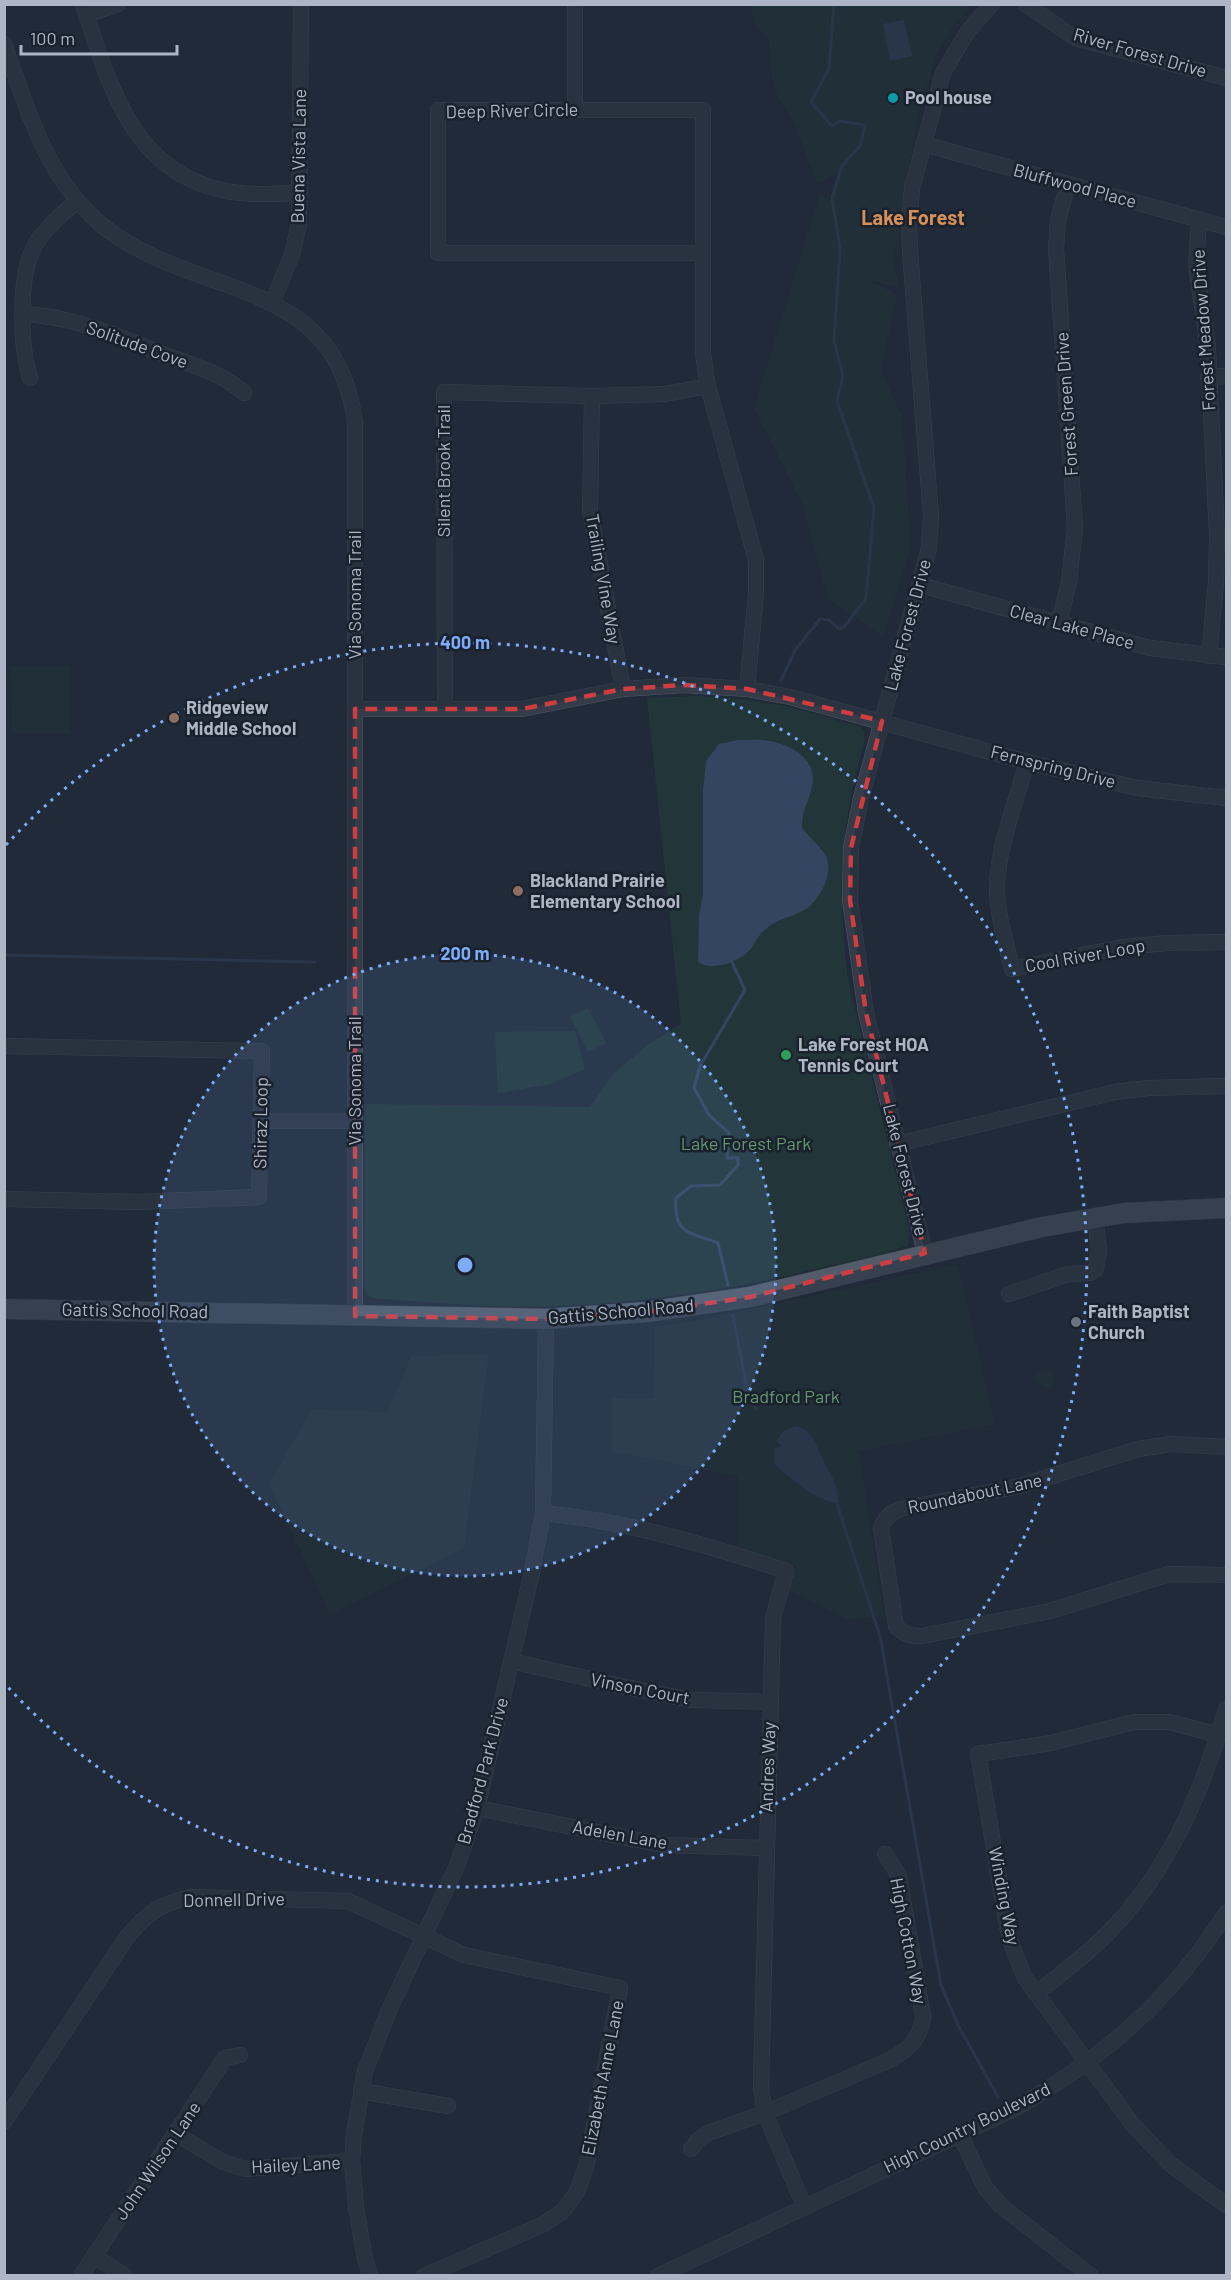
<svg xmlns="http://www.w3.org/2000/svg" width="1231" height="2280" viewBox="0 0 1231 2280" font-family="Barlow,sans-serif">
	<rect width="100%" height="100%" fill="#202a38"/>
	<g fill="#223639">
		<polygon points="750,5 972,5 950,31 937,54 918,115 894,255 898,288 867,279 897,295 881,370 902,417 911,547 883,637 828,599 802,503 754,408 820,193 832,201 840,172 817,184 794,123 778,97 772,79 768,37 756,26"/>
		<polygon points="11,666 70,666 70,733 12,733"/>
		<path d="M697 696 742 699 790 707 861 727 864 731V743C840 825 837 894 848 979L910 1234 908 1245C888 1255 843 1262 820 1268 712 1294 601 1310 490 1306 451 1304 411 1301 372 1298L367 1295 364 1287 365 1104 590 1107 612 1075 649 1044 681 1024 647 698Z"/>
		<polygon points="588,1008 606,1043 588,1052 570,1017"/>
		<polygon points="575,1031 585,1069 551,1084 498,1093 495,1032"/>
		<polygon points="958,1264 995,1424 859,1451 884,1617 847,1619 789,1590 796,1566 738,1547 738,1476 611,1451 611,1398 653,1399 655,1326 696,1321"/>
		<polygon points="489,1354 464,1549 330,1614 269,1484 312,1409 388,1412 411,1356"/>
		<polygon points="1051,1370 1055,1378 1052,1386 1046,1388 1038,1383 1035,1377 1037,1374"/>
	</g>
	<g fill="#334560">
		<polygon points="904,20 912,56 890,61 883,24"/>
		<path d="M738 740C748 740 760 739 771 741 794 746 818 761 812 787 808 804 802 809 802 828 808 836 822 848 826 856 834 871 822 895 810 906 794 919 775 916 759 936 755 941 753 947 749 951 738 962 711 972 698 962L699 916 703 894V791L706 761 719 744Z"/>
		<path d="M795 1426C815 1431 815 1444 823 1460 831 1475 839 1485 838 1503 814 1501 792 1478 774 1464L775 1445 776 1449 782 1446 777 1441 782 1432Z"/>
	</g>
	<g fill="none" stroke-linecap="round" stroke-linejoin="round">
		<g stroke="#334560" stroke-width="3">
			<polyline points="781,680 796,649 820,619 829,620 839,629 844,627 866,598 874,508 837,401 843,376 834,341 840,249 832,198 842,166 860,146 865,125 840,121 832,126 811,102 829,68 834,4"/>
			<polyline points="4,955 315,962"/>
			<path d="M728 1285 718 1243C689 1232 673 1234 676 1198L691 1186 720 1185 738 1165V1158H727L729 1133 709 1115 694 1088 700 1066 745 990 731 960"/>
			<polyline points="733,1315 747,1389 756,1409"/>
			<polyline points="836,1501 880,1636 941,1985 958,2025 998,2097"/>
		</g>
		<defs>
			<g id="minor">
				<path d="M83 4C108 81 131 171 222 190 247 196 274 194 300 193"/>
				<polyline points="1025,4 1075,38 1226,78"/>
				<polyline points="86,15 118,4"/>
				<path d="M4 44C28 110 46 179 103 226 194 300 338 274 355 424V1316"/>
				<polyline points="575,110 575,4"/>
				<polyline points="923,144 1226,227"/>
				<polyline points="1199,220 1196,265 1208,348 1217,535 1216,583 1209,656"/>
				<polyline points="703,253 703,110 438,110 438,253 703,253 703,354 708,386 756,560 756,593 747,689"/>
				<polyline points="272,303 292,255 299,224 301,4"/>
				<path d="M23 314C73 316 119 337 165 355 192 365 222 373 244 393"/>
				<polyline points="1208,377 1226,376"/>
				<path d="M30 378C20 346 18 274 35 245 45 228 62 214 77 201"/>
				<polyline points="592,396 590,511 623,689"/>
				<polyline points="920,585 1150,648 1226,657"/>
				<polyline points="1059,623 1069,582 1075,528 1056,248 1058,220 1068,184"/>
				<polyline points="445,708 444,392 592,396 665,394 708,386"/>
				<polyline points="355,709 522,709 623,689 684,685 747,689 790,697 1027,762 1137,788 1226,798"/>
				<path d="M1027 762C1016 803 998 845 997 887 997 915 1006 942 1012 969L1123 947 1167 943 1226 942"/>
				<polyline points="4,1046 262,1051 259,1197 139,1202 4,1199"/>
				<polyline points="262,1121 355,1121"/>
				<polyline points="897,1144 1115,1092 1148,1088 1226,1086"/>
				<polyline points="925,1253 866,1013 850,900 851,848 861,798 929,548 931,516 910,252 909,223 912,188 943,73 968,31 992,4"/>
				<polyline points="1009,1294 1068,1274 1090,1273 1096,1269 1099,1250 1095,1218"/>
				<path d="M1226 1447 1171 1444 1138 1449 1020 1486 900 1509C890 1513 885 1518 881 1528L896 1626C904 1635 910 1636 922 1636L1050 1611 1169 1574 1226 1575"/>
				<path d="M543 1513C626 1521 707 1545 786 1571L773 1618 761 2087 765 2113 804 2206"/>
				<polyline points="511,1661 621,1686 692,1700 770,1702"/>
				<polyline points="1219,1735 1169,1722 1134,1722 1051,1743 978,1754 1007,1926 1011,1943 1025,1978 1133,2125 1170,2164 1226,2205"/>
				<polyline points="477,1808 663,1845 766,1848"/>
				<path d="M1036 1994C1059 1975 1085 1956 1106 1935 1168 1873 1203 1791 1226 1709"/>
				<polyline points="361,2091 448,2106"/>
				<path d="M4 2122 127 1937C148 1912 160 1904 191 1897L348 1901 464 1955 620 1988 586 2167 577 2192 563 2211 542 2225 424 2276"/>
				<polyline points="176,2134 223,2162 245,2169 352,2161"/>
				<polyline points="960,2135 985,2187 1001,2206 1091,2276"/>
				<path d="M691 2149 698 2140 708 2133 765 2113 883 2063C904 2053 921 2042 923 2016L899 1876 885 1854"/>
				<polyline points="94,2256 125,2276"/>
				<polyline points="81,2276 225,2058 240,2055"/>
				<polyline points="370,2276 364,2254 356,2207 352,2161 354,2134 365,2071 390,2008 457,1866 477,1808 532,1572 543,1513 546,1319"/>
				<path d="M658 2276 1012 2110C1103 2059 1170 2001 1226 1913"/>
			</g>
			<polyline id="major" points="4,1309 546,1319 647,1312 750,1297 1042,1227 1124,1213 1226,1208"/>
		</defs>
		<use href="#minor" stroke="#515966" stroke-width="16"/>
		<use href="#major" stroke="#3d4552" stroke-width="21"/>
		<use href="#minor" stroke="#333c48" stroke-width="15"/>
		<use href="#major" stroke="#515b69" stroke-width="20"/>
	</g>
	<path d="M0 0H1231V2280H0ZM684 685 747 689 882 721 851 848 850 900 866 1013 925 1253 750 1297 647 1312 546 1319 355 1316V709H522L623 689Z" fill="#202a38" fill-opacity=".55" fill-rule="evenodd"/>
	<path fill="none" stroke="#d03d40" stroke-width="4.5" stroke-dasharray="12 8" stroke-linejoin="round" d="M684 685 747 689 882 721 851 848 850 900 866 1013 925 1253 750 1297 647 1312 546 1319 355 1316V709H522L623 689Z"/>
	<circle cx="465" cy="1265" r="311" fill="#7eacf9" fill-opacity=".12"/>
	<g fill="none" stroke="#7eacf9" stroke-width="3" stroke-dasharray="3 6">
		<circle cx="465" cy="1265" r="311"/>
		<path d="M6 845A622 622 0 1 1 6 1685"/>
	</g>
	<circle fill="#0f9aa8" stroke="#19212d" stroke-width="2" cx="893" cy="98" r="6"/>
	<g fill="#8d6e63" stroke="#19212d" stroke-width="2">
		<circle cx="174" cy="718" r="6"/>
		<circle cx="518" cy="891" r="6"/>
	</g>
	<circle fill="#2e9e5b" stroke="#19212d" stroke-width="2" cx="786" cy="1055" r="6"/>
	<circle fill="#6b7280" stroke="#19212d" stroke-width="2" cx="1076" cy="1322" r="6"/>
	<g text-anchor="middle" stroke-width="5" stroke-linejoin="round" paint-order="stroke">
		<g font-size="18" fill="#aeb6c5" stroke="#19212d">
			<text transform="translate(1140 53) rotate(16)" y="6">River Forest Drive</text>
			<text transform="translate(512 111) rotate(-1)" y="6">Deep River Circle</text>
			<text transform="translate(299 156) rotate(-89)" y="6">Buena Vista Lane</text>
			<text transform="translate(1075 186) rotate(15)" y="6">Bluffwood Place</text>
			<text transform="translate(1204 330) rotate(-94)" y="6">Forest Meadow Drive</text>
			<text transform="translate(137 345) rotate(20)" y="6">Solitude Cove</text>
			<text transform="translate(1067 404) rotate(-94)" y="6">Forest Green Drive</text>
			<text transform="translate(444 471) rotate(-90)" y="6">Silent Brook Trail</text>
			<text transform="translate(603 579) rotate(80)" y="6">Trailing Vine Way</text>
			<text transform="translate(355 595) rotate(-90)" y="6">Via Sonoma Trail</text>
			<text transform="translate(908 625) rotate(-75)" y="6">Lake Forest Drive</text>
			<text transform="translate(1072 627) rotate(15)" y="6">Clear Lake Place</text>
			<text transform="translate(1053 767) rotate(14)" y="6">Fernspring Drive</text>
			<text transform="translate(1085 956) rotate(-10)" y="6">Cool River Loop</text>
			<text transform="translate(355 1081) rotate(-90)" y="6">Via Sonoma Trail</text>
			<text transform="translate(261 1123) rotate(-89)" y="6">Shiraz Loop</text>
			<text transform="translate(905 1170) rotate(76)" y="6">Lake Forest Drive</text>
			<text transform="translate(135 1311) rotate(1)" y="6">Gattis School Road</text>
			<text transform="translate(621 1312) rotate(-5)" y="6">Gattis School Road</text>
			<text transform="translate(975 1494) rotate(-12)" y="6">Roundabout Lane</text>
			<text transform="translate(640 1689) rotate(11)" y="6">Vinson Court</text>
			<text transform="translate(768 1767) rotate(-88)" y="6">Andres Way</text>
			<text transform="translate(483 1771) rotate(-75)" y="6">Bradford Park Drive</text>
			<text transform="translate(620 1835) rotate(10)" y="6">Adelen Lane</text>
			<text transform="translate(1004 1896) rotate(79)" y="6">Winding Way</text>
			<text transform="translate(234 1900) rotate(-1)" y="6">Donnell Drive</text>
			<text transform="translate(908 1941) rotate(79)" y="6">High Cotton Way</text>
			<text transform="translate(603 2078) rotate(-79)" y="6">Elizabeth Anne Lane</text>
			<text transform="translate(967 2128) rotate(-26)" y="6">High Country Boulevard</text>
			<text transform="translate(158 2161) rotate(-56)" y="6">John Wilson Lane</text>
			<text transform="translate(296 2165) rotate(-3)" y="6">Hailey Lane</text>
		</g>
		<g font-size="18" font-weight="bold" fill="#aeb6c5" stroke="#19212d" text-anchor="start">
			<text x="905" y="104">Pool house</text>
			<text x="186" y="714">Ridgeview<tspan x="186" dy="21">Middle School</tspan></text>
			<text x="530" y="887">Blackland Prairie<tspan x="530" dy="21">Elementary School</tspan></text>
			<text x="798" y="1051">Lake Forest HOA<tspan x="798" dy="21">Tennis Court</tspan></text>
			<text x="1088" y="1318">Faith Baptist<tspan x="1088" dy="21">Church</tspan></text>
		</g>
		<g font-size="18" fill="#659671" stroke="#19212d">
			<text x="746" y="1150">Lake Forest Park</text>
			<text x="786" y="1403">Bradford Park</text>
		</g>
		<g font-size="20" font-weight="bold" fill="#d59059" stroke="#19212d">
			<text x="913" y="225">Lake Forest</text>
		</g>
	</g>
	<circle cx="465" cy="1265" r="9" fill="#7eacf9" stroke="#19212d" stroke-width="3"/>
	<g font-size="18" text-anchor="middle" font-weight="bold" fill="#7eacf9" stroke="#19212d" stroke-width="5" stroke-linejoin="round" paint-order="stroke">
		<text x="465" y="649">400 m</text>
		<text x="465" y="960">200 m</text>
	</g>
	<rect width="1231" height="2280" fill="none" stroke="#aeb6c5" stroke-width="12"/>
	<path d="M21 45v9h156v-9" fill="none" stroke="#aeb6c5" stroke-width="3"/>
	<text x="30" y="45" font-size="18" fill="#aeb6c5" stroke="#19212d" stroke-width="4.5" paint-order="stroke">100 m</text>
</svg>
